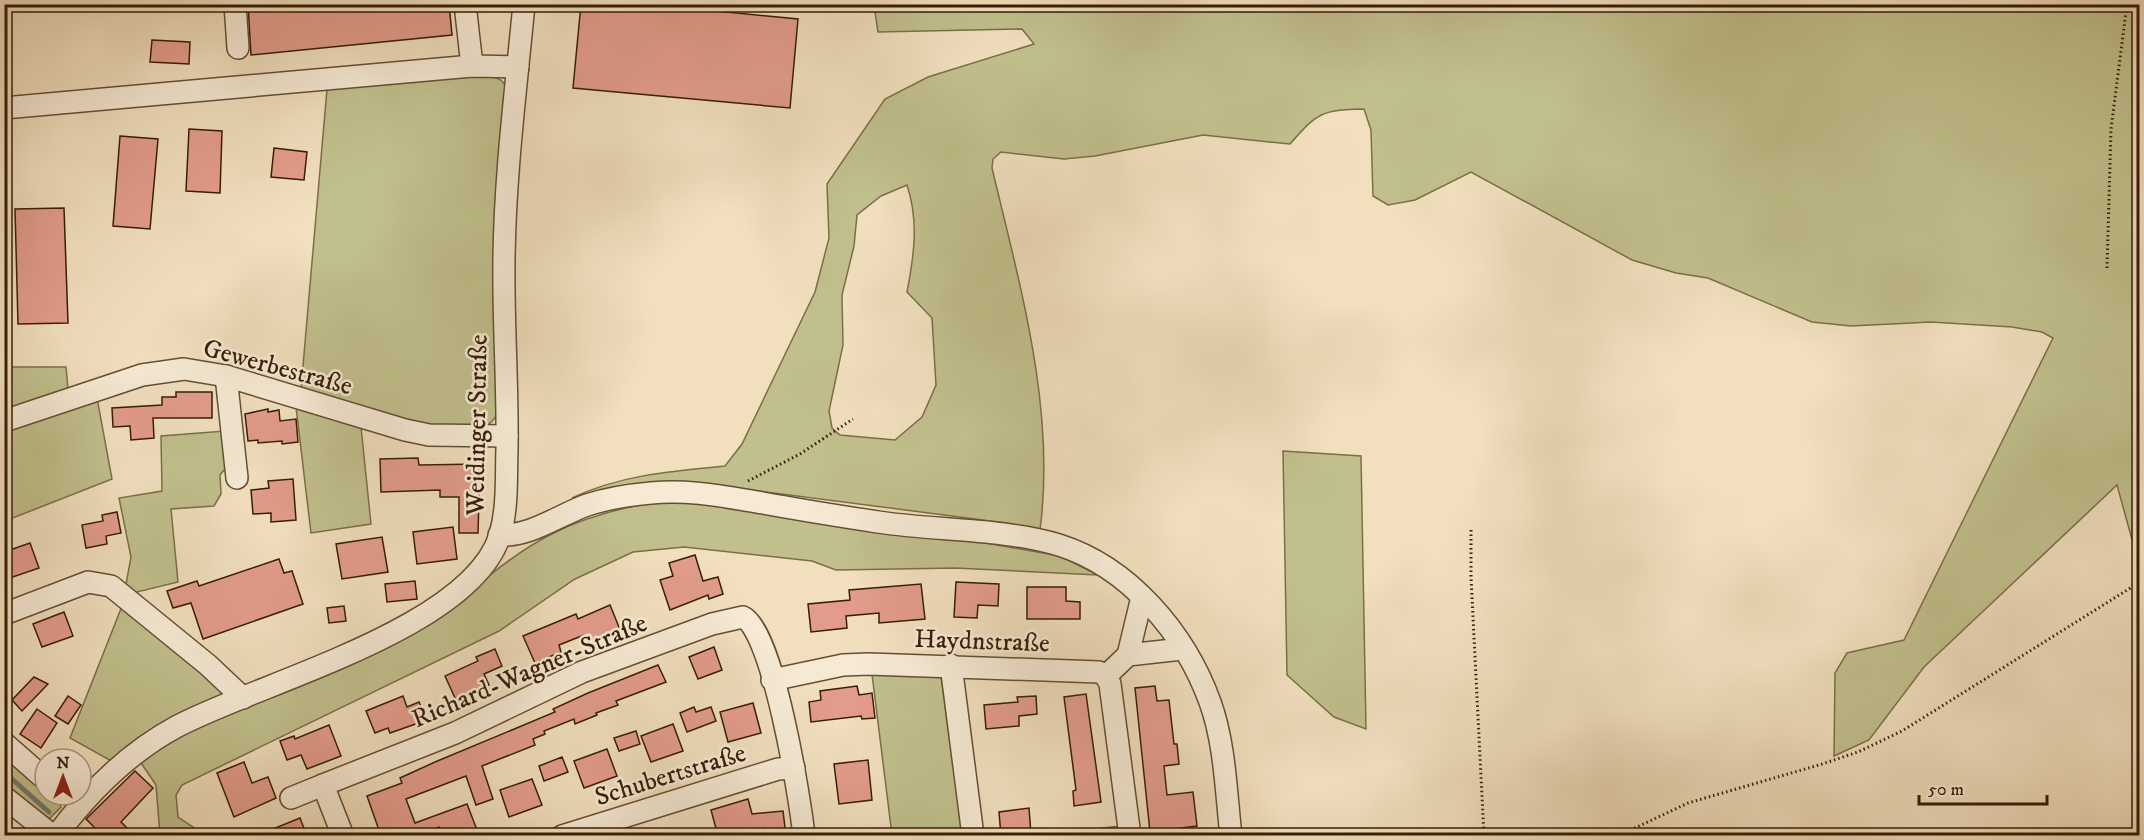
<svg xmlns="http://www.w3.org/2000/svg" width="2144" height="840" viewBox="0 0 2144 840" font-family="'IM FELL DW Pica',serif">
	<rect width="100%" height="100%" fill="#f1dfbe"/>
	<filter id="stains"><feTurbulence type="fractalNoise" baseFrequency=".00333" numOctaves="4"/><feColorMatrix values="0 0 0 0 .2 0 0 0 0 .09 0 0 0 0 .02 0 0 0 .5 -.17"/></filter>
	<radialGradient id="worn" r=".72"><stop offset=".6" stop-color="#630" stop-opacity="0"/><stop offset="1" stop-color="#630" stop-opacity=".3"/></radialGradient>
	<g fill="#c1c08d" stroke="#7c6e48" stroke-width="1.5" fill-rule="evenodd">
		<path d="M874 5H2139V565L2117 485 1924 667 1869 740 1834 756 1835 673 1847 653 1904 640 2053 338 2042 332 2012 327 1931 322 1851 326 1812 322 1708 278 1676 273 1632 260 1471 172 1415 200 1388 205 1373 196 1371 130 1364 109C1321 110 1317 113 1290 144L1203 135 1095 156 1064 159 1001 152 993 159 992 168C1020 286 1056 409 1040 530L1006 523 728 487 626 485 572 498C620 475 672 471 725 466L742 444 815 292 829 238 827 184 885 99 928 77 1034 44 1022 29 878 32ZM907 185C919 221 914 256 907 292L932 318 936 385 922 417 895 440 840 435 832 428 829 411 843 345 842 295 854 246 857 215 881 196Z"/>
		<path d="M489 75 501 80 507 87 499 410C495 418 492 424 483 427 445 438 340 402 301 389L327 89Z"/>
		<polygon points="5,367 66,367 68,389 5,410"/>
		<polygon points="97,398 112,479 5,521 4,430"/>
		<polygon points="296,407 361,427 371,524 311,533"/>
		<polygon points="225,431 228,465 220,475 221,494 214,506 171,509 178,582 133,593 126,584 131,557 119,498 162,491 161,436"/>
		<polygon points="1283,451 1361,456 1366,729 1334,717 1287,675"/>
		<path d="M654 502H691L957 538 1060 556 1098 575 955 568 836 570 812 561 684 547 633 552 575 579 499 631 182 785 176 795 178 817 205 835H160L156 785 139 760 167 738 466 595C529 540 571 517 654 502Z"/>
		<polygon points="124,601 219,685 222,697 113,762 70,738"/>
		<polygon points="872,674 941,675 963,835 892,835"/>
		<polygon points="4,750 45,785 45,795 56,795 61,807 48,820 5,784"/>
		<polygon points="1120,826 1121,835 1058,836 1057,833"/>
	</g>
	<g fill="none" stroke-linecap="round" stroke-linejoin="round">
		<polyline stroke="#737c6d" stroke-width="5" points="4,772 49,812"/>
	</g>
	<g fill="#e39c8b" stroke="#371d04" stroke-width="1.5">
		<polygon points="248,4 449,4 452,35 251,55"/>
		<polygon points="581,4 646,4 798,19 790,108 573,88"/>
		<polygon points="152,40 190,42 189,64 150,62"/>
		<polygon points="189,129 222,131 220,193 186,191"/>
		<polygon points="120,136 158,139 150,229 113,226"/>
		<polygon points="274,148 307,152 304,180 271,177"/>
		<polygon points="64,208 68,323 18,324 15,209"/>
		<polygon points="176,392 212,392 212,418 153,418 154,438 131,440 130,426 113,427 112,408 162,405 162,397 176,397"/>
		<polygon points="268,409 268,412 279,410 280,421 296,419 298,442 282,444 282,441 258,443 258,440 248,441 245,414"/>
		<polygon points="418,458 419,465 480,464 478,533 459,533 459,497 440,497 440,490 381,492 380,459"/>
		<polygon points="293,479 296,520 271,522 271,513 253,514 251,490 269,488 268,481"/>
		<polygon points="117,512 121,533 106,536 107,544 86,548 82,525 103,521 102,515"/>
		<polygon points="453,527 457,559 417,564 413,532"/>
		<polygon points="382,537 388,572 342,579 336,544"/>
		<polygon points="30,543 39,568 4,580 4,552"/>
		<polygon points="695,555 703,581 718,577 723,594 709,599 708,595 670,610 660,580 673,576 669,563"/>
		<polygon points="279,559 284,573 292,571 303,604 203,639 191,603 173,608 167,591 197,581 199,586"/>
		<polygon points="415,581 417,599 387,602 385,584"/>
		<polygon points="956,582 999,584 998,606 978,605 977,618 954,617"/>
		<polygon points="921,584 925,619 879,623 879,613 846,616 847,628 811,632 808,604 850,600 849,590"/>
		<polygon points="1027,587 1066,587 1066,601 1080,602 1080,619 1027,619"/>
		<polygon points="610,605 621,632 589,645 584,635 559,645 561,652 535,663 523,636 576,614 578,619"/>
		<polygon points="344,606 346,621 329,623 327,608"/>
		<polygon points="64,612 73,636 42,647 33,624"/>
		<polygon points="714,647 722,670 698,679 689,657"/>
		<polygon points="495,649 502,666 484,674 489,685 456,700 445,676 478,661 476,657"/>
		<polygon points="658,665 666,682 616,701 618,705 596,713 597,715 575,724 574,719 544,731 545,734 533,739 535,745 482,766 493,799 476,805 466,776 406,799 415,823 467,804 477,830 462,836 442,836 439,827 420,836 381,836 367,796 402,783 400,778 435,762 555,712 553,709 588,693"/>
		<polygon points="34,677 48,684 22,711 12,700"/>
		<polygon points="857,686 859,695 872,693 875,718 862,719 861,716 811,722 809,702 821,700 820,691"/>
		<polygon points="1155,686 1157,701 1169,700 1174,744 1177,744 1179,764 1164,766 1167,795 1193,792 1197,826 1150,832 1135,688"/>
		<polygon points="1086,694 1101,802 1074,806 1073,791 1076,790 1064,697"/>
		<polygon points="68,696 81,705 68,724 55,716"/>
		<polygon points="403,696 407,707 419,702 427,720 390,733 388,728 375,733 366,711"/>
		<polygon points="1036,696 1037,714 1019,716 1019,726 986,729 984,705 1018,702 1017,697"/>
		<polygon points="753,703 761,733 728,742 720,712"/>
		<polygon points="694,707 696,712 711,707 716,721 687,732 680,713"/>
		<polygon points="37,709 57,723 41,748 20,734"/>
		<polygon points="673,724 683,751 651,762 641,736"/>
		<polygon points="329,725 341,756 307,769 301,755 287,760 280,741 294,736 295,739"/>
		<polygon points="636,731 640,744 619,751 614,738"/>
		<polygon points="607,749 617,776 584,788 574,761"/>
		<polygon points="562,757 568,772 544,781 539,766"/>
		<polygon points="868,760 872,800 839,804 834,764"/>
		<polygon points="244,762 252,783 268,777 276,798 234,817 217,773"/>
		<polygon points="135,771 153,788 121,822 135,836 103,836 86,819"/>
		<polygon points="532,779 542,805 509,817 500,790"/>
		<polygon points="748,799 752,814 783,811 786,836 766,836 765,828 739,836 718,836 711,810"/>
		<polygon points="1029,808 1031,834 1001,836 999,812"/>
		<polygon points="300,818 307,836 258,836 258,835"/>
	</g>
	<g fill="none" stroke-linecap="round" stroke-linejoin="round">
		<defs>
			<g id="minor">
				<polyline points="235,4 238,48"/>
				<polyline points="465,4 472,66"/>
				<polyline points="4,108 472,66 518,67"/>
				<polyline points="226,376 237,478"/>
				<polyline points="4,421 142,375 184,369 226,376 405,430 429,435 507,436"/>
				<path d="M499 535C530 537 559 515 587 505 608 498 629 495 651 493 689 489 726 497 763 503 801 510 839 516 878 522 937 531 1001 528 1059 545 1129 567 1185 633 1210 702 1225 743 1226 792 1231 836"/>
				<polyline points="4,614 88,582 111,586 208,665 243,698"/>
				<polyline points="1128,655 1142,597"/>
				<polyline points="951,665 973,836"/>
				<polyline points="1106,676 1110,684 1130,836"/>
				<polyline points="772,680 843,665 869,664 1099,672 1106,676 1128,655 1182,649"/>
				<polyline points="4,743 45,779"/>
				<polyline points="4,797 53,836"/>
				<polyline points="291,798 323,785"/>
				<path d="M56 836C89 792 128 753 176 727 258 683 471 629 500 535 508 507 506 477 507 448 508 385 503 322 504 259 505 174 516 89 524 4"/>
				<path d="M343 836 323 785 455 733 582 672 712 624 743 617C773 631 800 798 804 836"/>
				<polyline points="562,836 778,769 794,768"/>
			</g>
		</defs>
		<use href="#minor" stroke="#664e32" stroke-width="24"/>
		<g stroke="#371d04" stroke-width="3" stroke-dasharray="1.5 3" stroke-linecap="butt">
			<polyline points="2107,268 2111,129 2127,4"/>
			<polyline points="748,481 800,454 853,419"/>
			<polyline points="1471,530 1471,577 1484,836"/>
			<polyline points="1618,836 1688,803 1819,765 1858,752 1902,731 2140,582"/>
		</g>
		<use href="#minor" stroke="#f6ead5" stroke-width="21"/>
	</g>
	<g text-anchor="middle" stroke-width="5" stroke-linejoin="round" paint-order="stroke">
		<g font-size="26" fill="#371d04" stroke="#f6ead5">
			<text transform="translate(278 366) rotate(15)" y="9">Gewerbestraße</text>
			<text transform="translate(476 425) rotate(-89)" y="9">Weidinger Straße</text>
			<text transform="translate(982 640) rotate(2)" y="9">Haydnstraße</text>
			<text transform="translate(529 670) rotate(-23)" y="9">Richard-Wagner-Straße</text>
			<text transform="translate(670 774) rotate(-17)" y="9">Schubertstraße</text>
		</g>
	</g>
	<rect width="2144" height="840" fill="none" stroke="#f1dfbe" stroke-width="24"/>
	<rect x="6" y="6" width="2132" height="828" fill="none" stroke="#371d04" stroke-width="3"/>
	<rect x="12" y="12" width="2120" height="816" fill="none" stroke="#371d04" stroke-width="1.5"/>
	<g transform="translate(63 777)"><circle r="28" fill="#f6ead5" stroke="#aa9881" stroke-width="1.5"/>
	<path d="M0-4.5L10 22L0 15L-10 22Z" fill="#8f2418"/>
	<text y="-9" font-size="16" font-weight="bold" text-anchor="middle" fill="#371d04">N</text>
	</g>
	<path d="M1919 795v9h128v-9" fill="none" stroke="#371d04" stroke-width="3"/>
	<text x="1928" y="795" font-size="18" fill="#371d04" stroke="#f6ead5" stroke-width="4.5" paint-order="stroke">50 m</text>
	<rect width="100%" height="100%" filter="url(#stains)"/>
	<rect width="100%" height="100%" fill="url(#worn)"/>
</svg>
